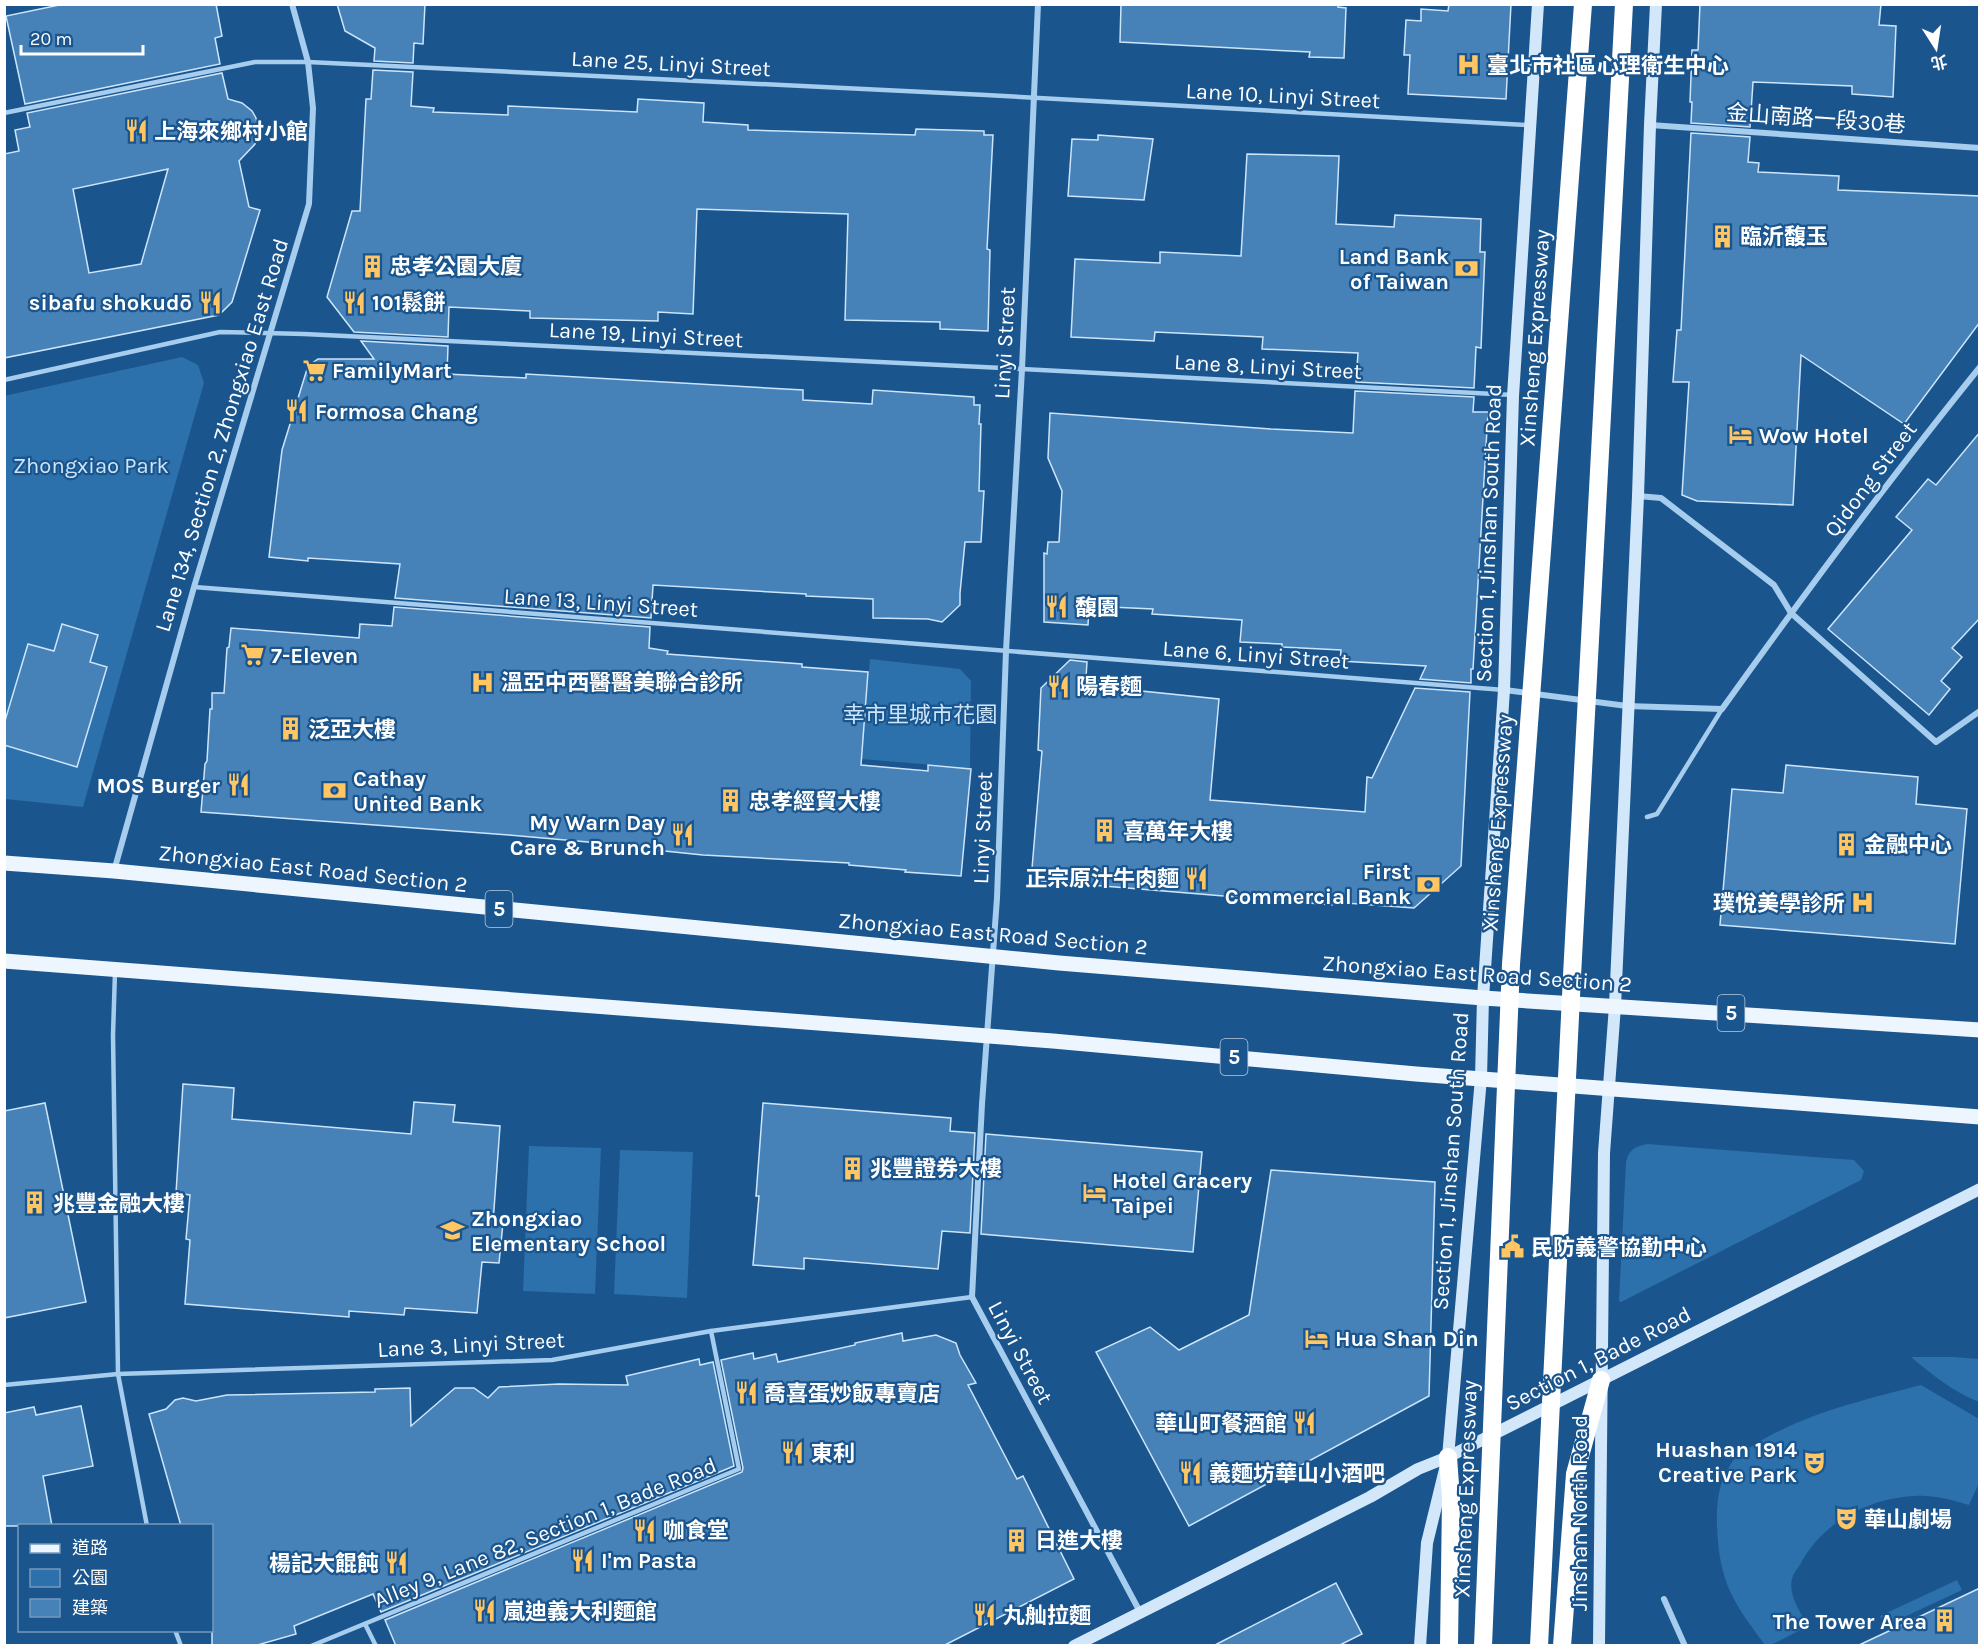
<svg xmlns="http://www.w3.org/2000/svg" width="1984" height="1650" viewBox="0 0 1984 1650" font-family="Karla,'Noto Sans TC',sans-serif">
	<rect width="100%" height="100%" fill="#1a558e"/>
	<g fill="#2c70ac">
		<polygon points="182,357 198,365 204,383 83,807 5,799 4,396"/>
		<polygon points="870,659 960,669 971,681 970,768 861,759"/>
		<path d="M1647 1144 1854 1160 1864 1171 1861 1180 1621 1302 1619 1301 1626 1162C1629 1149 1635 1147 1647 1144Z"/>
		<polygon points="529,1146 601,1148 595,1294 523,1291"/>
		<polygon points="620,1150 693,1152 687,1298 614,1294"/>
		<path d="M1911 1357H1954L1979 1359V1402C1952 1391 1934 1376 1911 1357Z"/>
		<path d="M1921 1385 1979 1419V1483L1969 1505C1952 1500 1933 1495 1915 1496 1869 1498 1823 1522 1801 1563 1798 1568 1793 1574 1792 1579 1788 1596 1801 1613 1808 1626L1771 1645H1765C1733 1602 1719 1582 1717 1526 1716 1501 1719 1477 1736 1457 1740 1452 1748 1449 1754 1445 1805 1413 1864 1400 1921 1385Z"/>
		<polygon points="1957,1580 1962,1590 1885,1626 1880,1616"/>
	</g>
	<g fill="#4681b8" stroke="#cce5fa" stroke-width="1.5" fill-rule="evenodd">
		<polygon points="64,4 216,4 222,36 215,38 220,64 25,104 6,16"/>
		<polygon points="337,4 425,4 423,44 414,43 413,63 374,61 375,48 345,31"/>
		<polygon points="1121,4 1339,4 1338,7 1346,8 1344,58 1309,57 1310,52 1120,42"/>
		<polygon points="1449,4 1511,4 1506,99 1408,94 1410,55 1404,55 1406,20 1421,21 1421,9 1448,11"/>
		<polygon points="1700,4 1881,4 1879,25 1896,26 1893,97 1852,94 1852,86 1753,82 1750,127 1691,123 1692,102 1690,102 1692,50 1698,50"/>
		<polygon points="373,70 413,72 411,106 434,108 433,112 508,115 508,106 637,112 638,99 704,103 703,122 748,125 748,130 915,135 916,129 984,131 984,135 993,135 987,249 990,250 988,331 940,329 940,322 845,320 848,214 697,209 693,314 658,312 658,321 530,318 530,311 449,307 448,337 354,332 327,297 352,211 360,211 366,99 371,99"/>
		<path d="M222 73 228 99 242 103 252 111 256 118 259 131 255 144 239 161 249 207 260 210 232 302 219 315 4 358V154L19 151 15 130 30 127 27 113ZM168 169 141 264 89 273 73 189Z"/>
		<polygon points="1691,133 1750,137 1748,162 1759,163 1758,172 1839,176 1838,190 1980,196 1980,322 1904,424 1801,355 1793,505 1697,501 1682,495 1689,382 1673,382 1677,330 1681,330"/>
		<polygon points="1098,135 1153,139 1144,200 1068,196 1072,139 1098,140"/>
		<polygon points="1247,154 1339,156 1336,224 1394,227 1395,215 1481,219 1480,252 1485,252 1481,348 1476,347 1474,388 1356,382 1358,353 1262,349 1263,337 1155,332 1154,341 1071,337 1075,259 1160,263 1160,252 1241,256"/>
		<polygon points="361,341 448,346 447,374 526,378 526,374 803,390 803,400 872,404 873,390 974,397 974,405 980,405 979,424 981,424 979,491 984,491 981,542 965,542 960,593 960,605 942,622 928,619 873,618 873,599 806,596 806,594 653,585 651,618 395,598 400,564 308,558 308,561 269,557 282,450 308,366 318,359 374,359"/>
		<polygon points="1355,391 1474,397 1473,412 1488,412 1473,669 1471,669 1471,683 1420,679 1426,666 1340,661 1341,650 1282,647 1282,644 1240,642 1242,620 1152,614 1153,609 1089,606 1088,625 1044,622 1044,553 1047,554 1048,542 1059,542 1062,491 1048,458 1050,413 1271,429 1353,433"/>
		<polygon points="1980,432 1980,618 1952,648 1962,657 1941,681 1950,689 1929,715 1828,629 1912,530 1896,517 1928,479 1936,485"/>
		<polygon points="394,607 650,627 649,648 668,651 667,654 802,664 802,667 868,672 861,765 928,771 928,765 971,769 961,876 905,872 906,870 849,865 849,863 703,855 655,850 655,848 509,835 201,812 205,764 207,761 210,709 212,709 212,693 224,693 227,648 229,647 231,628 359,638 360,624 392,626"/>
		<polygon points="62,624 98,635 90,662 107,667 77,767 4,745 4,724 28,644 54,651"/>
		<polygon points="1070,660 1087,662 1086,677 1098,679 1098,684 1132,687 1132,690 1219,699 1210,800 1365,812 1367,777 1372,778 1415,688 1470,692 1461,866 1414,908 1332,902 1332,905 1031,880 1042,751 1038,750 1041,688"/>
		<polygon points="1786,765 1918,777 1916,804 1967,809 1955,944 1720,925 1732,789 1783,793"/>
		<polygon points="183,1084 234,1088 232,1119 411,1134 414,1102 455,1105 453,1122 500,1126 493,1223 503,1223 499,1263 482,1262 477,1313 405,1308 404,1315 349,1311 349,1317 185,1304 190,1240 186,1239 190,1195 176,1193"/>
		<polygon points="45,1103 86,1302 4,1318 4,1111"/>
		<polygon points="763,1103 951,1118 950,1131 975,1133 970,1233 942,1231 938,1269 804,1258 804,1269 753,1265 759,1196 756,1196"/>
		<polygon points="986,1134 1202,1152 1193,1252 981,1234"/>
		<polygon points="1271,1170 1435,1182 1429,1396 1189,1526 1096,1352 1150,1327 1179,1350 1249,1315"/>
		<polygon points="902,1333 903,1341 936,1335 956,1343 960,1355 976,1383 968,1385 1017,1479 1023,1476 1074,1579 943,1646 396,1646 385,1620 742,1472 743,1468 721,1360 753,1353 754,1359 776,1354 778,1362 855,1345 855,1343"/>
		<polygon points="699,1359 700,1365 713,1362 734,1466 381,1612 373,1594 294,1626 296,1634 254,1646 212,1646 212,1526 181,1526 149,1414 166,1409 175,1400 183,1398 196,1401 227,1395 375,1392 375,1389 410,1388 411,1426 455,1388 474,1388 488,1398 499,1387 559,1384 628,1385 626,1376"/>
		<polygon points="81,1406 93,1466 43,1476 52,1526 4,1526 4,1413 34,1407 36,1415"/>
		<polygon points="1336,1583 1362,1634 1338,1646 1213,1646"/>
		<polygon points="1980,1588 1980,1646 1857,1646 1923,1615"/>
	</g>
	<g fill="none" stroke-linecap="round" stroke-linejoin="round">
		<g stroke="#a6ccee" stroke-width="4.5">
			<polyline points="4,113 255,62 308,62 986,95 1528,125"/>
			<polyline points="4,380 220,332 304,334 1022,369 1513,395"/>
			<polyline points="194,587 1504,690"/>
			<polyline points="1647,817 1657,814 1722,709"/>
			<polyline points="115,972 113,1035 118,1374 147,1526"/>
			<polyline points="4,1385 118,1374 552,1360 711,1331 972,1297"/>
			<polyline points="365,1624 376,1646"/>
			<polyline points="175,1630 181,1646"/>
			<polyline points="311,1646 739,1469 711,1331"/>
		</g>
		<g stroke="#a6ccee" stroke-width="6">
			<polyline points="1038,4 1022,369 1006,651 997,898 982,1104 972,1297 1140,1612"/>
			<polyline points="1650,125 1980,148"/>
			<polyline points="1638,496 1661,498 1774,585 1791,613 1936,742 1980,711"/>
			<path d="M1505 690 1627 706 1722 709C1805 593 1890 478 1980 367"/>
			<polyline points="114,871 194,587 309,204 313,108 308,62 292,4"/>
			<polyline points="1664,1599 1685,1646"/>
		</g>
		<g stroke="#d3e7fa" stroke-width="12">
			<polyline points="1074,1646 1370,1497 1418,1469 1448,1457 1980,1189"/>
			<polyline points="1420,1646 1427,1543 1448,1457 1481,1078 1483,998 1504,690 1513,396 1538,4"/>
			<polyline points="1599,1646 1604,1153 1615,1006 1638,496 1650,125 1656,4"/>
		</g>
		<g stroke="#edf6ff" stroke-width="15">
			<polyline points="4,863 114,871 1059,963 1483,998 1980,1030"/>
			<polyline points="4,961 1053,1041 1416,1074 1980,1117"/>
		</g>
		<g stroke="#fff" stroke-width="18">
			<polyline points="1448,1457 1451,1499 1449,1646"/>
			<polyline points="1562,1646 1575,1474 1601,1380"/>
		</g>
		<g stroke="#fff" stroke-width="18">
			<polyline points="1483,1646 1511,964 1583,4"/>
			<polyline points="1539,1646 1572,976 1624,4"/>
		</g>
	</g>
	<defs>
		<symbol id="hospital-bare" viewBox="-9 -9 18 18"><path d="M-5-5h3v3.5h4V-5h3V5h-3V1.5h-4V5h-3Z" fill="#ffc663" stroke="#1a558e" stroke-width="2.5" paint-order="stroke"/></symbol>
		<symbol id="restaurant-bare" viewBox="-9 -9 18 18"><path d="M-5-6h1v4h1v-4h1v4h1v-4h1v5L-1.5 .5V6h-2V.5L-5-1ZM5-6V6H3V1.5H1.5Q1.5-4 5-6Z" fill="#ffc663" stroke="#1a558e" stroke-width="2.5" paint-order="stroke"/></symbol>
		<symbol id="building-bare" viewBox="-9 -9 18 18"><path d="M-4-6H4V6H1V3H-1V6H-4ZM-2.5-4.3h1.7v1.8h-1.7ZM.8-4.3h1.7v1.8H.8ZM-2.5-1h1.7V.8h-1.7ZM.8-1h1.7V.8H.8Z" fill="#ffc663" stroke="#1a558e" stroke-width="2.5" paint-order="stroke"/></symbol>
		<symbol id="bank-bare" viewBox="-9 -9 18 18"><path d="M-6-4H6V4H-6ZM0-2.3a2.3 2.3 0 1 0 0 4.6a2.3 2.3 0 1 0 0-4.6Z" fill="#ffc663" stroke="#1a558e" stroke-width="2.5" paint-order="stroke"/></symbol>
		<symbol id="supermarket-bare" viewBox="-9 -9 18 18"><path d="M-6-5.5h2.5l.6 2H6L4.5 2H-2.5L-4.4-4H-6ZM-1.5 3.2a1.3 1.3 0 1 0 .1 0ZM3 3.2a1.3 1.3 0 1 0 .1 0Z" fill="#ffc663" stroke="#1a558e" stroke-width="2.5" paint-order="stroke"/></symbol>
		<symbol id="hotel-bare" viewBox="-9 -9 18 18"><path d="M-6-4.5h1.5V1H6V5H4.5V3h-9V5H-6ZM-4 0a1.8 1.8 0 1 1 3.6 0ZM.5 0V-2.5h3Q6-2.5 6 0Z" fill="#ffc663" stroke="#1a558e" stroke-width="2.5" paint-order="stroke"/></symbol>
		<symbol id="school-bare" viewBox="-9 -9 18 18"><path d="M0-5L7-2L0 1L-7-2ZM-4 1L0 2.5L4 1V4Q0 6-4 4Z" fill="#ffc663" stroke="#1a558e" stroke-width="2.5" paint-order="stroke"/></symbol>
		<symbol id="civic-bare" viewBox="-9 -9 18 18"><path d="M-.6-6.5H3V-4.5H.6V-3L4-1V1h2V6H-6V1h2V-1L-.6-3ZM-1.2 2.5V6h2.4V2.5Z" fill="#ffc663" stroke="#1a558e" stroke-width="2.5" paint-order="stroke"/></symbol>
		<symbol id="theatre-bare" viewBox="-9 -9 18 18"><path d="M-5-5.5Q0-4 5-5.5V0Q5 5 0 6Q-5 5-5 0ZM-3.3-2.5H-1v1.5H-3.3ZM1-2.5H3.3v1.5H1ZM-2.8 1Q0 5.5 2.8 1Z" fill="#ffc663" stroke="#1a558e" stroke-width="2.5" paint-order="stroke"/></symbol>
	</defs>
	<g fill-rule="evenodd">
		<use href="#hospital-bare" x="1452" y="48" width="33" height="33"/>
		<use href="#restaurant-bare" x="120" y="114" width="33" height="33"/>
		<use href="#building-bare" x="1706" y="220" width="33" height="33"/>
		<use href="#building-bare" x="356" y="250" width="33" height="33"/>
		<use href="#bank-bare" x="1450" y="252" width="33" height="33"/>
		<use href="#restaurant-bare" x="194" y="286" width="33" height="33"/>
		<use href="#restaurant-bare" x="338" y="286" width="33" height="33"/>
		<use href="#supermarket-bare" x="298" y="354" width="33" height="33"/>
		<use href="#restaurant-bare" x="280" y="394" width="33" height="33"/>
		<use href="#hotel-bare" x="1724" y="418" width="33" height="33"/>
		<use href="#restaurant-bare" x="1040" y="590" width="33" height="33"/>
		<use href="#supermarket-bare" x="236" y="638" width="33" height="33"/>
		<use href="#hospital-bare" x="466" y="666" width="33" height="33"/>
		<use href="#restaurant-bare" x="1042" y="670" width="33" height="33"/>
		<use href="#building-bare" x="274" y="712" width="33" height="33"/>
		<use href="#restaurant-bare" x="222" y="768" width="33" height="33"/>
		<use href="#bank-bare" x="318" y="774" width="33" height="33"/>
		<use href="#building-bare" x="714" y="784" width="33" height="33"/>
		<use href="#building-bare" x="1088" y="814" width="33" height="33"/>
		<use href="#restaurant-bare" x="666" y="818" width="33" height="33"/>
		<use href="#building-bare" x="1830" y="828" width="33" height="33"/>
		<use href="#restaurant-bare" x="1180" y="862" width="33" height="33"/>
		<use href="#bank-bare" x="1412" y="868" width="33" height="33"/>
		<use href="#hospital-bare" x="1846" y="886" width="33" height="33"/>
		<use href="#building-bare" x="836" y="1152" width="33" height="33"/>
		<use href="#hotel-bare" x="1078" y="1176" width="33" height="33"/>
		<use href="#building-bare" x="18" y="1186" width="33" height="33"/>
		<use href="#school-bare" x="436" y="1214" width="33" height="33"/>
		<use href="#civic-bare" x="1496" y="1230" width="33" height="33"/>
		<use href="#hotel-bare" x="1300" y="1322" width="33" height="33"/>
		<use href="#restaurant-bare" x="730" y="1376" width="33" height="33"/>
		<use href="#restaurant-bare" x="1288" y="1406" width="33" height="33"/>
		<use href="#restaurant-bare" x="776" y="1436" width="33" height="33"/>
		<use href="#theatre-bare" x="1798" y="1446" width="33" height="33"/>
		<use href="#restaurant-bare" x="1174" y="1456" width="33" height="33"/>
		<use href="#theatre-bare" x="1830" y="1502" width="33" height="33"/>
		<use href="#restaurant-bare" x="628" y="1514" width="33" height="33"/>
		<use href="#building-bare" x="1000" y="1524" width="33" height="33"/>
		<use href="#restaurant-bare" x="566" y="1544" width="33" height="33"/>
		<use href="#restaurant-bare" x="380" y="1546" width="33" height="33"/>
		<use href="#restaurant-bare" x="468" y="1594" width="33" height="33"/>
		<use href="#restaurant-bare" x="968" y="1598" width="33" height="33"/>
		<use href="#building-bare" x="1928" y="1604" width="33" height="33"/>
	</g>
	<g text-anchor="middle" stroke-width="4.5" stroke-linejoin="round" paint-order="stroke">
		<g fill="#1a558e" stroke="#baccdd" stroke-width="1.5">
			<rect x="485.5" y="891" width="27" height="36" rx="4.5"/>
			<rect x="1717.5" y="995" width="27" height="36" rx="4.5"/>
			<rect x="1220.5" y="1039" width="27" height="36" rx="4.5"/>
		</g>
		<g font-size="21" font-weight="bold" fill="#fff">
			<text x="499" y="916">5</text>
			<text x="1731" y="1020">5</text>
			<text x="1234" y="1064">5</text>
		</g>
		<g font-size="22" fill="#fff" stroke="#1a558e">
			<text transform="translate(671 63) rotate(3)" y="8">Lane 25, Linyi Street</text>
			<text transform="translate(1283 95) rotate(3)" y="8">Lane 10, Linyi Street</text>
			<text transform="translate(1816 118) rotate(4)" y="8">金山南路一段30巷</text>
			<text transform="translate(646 334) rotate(3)" y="8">Lane 19, Linyi Street</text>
			<text transform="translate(1534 338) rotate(-86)" y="8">Xinsheng Expressway</text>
			<text transform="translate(1004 343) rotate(-87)" y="8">Linyi Street</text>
			<text transform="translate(1268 366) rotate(3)" y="8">Lane 8, Linyi Street</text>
			<text transform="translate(221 435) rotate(-73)" y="8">Lane 134, Section 2, Zhongxiao East Road</text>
			<text transform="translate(1870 479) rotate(-53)" y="8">Qidong Street</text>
			<text transform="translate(1488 533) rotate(-88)" y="8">Section 1, Jinshan South Road</text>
			<text transform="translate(601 602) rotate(4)" y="8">Lane 13, Linyi Street</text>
			<text transform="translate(1256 654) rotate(4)" y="8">Lane 6, Linyi Street</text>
			<text transform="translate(1497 823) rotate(-86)" y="8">Xinsheng Expressway</text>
			<text transform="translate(982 828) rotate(-88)" y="8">Linyi Street</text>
			<text transform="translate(313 868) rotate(6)" y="8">Zhongxiao East Road Section 2</text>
			<text transform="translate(993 933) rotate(5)" y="8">Zhongxiao East Road Section 2</text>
			<text transform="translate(1477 973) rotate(4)" y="8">Zhongxiao East Road Section 2</text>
			<text transform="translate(1450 1161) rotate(-86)" y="8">Section 1, Jinshan South Road</text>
			<text transform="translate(471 1344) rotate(-3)" y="8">Lane 3, Linyi Street</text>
			<text transform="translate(1021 1352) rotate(62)" y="8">Linyi Street</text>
			<text transform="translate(1598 1358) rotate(-27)" y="8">Section 1, Bade Road</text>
			<text transform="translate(1465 1489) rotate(-88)" y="8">Xinsheng Expressway</text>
			<text transform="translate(1579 1513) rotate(-90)" y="8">Jinshan North Road</text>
			<text transform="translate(545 1532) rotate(-22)" y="8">Alley 9, Lane 82, Section 1, Bade Road</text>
		</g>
		<g font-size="22" font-weight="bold" fill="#fff" stroke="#1a558e" text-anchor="start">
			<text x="1487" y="73">臺北市社區心理衛生中心</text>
			<text x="154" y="139">上海來鄉村小館</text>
			<text x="1740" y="244">臨沂馥玉</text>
			<text x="1449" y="264" text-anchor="end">Land Bank<tspan x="1449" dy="25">of Taiwan</tspan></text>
			<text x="390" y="274">忠孝公園大廈</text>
			<text x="192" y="310" text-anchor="end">sibafu shokudō</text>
			<text x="372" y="310">101鬆餅</text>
			<text x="332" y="378">FamilyMart</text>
			<text x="315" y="419">Formosa Chang</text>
			<text x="1759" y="443">Wow Hotel</text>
			<text x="1075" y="615">馥園</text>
			<text x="271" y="663">7-Eleven</text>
			<text x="501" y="690">溫亞中西醫醫美聯合診所</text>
			<text x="1076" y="694">陽春麵</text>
			<text x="308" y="737">泛亞大樓</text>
			<text x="353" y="786">Cathay<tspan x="353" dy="25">United Bank</tspan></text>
			<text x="220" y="793" text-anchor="end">MOS Burger</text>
			<text x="749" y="809">忠孝經貿大樓</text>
			<text x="665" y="830" text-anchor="end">My Warn Day<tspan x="665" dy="25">Care &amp; Brunch</tspan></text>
			<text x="1123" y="839">喜萬年大樓</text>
			<text x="1864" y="852">金融中心</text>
			<text x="1411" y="879" text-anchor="end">First<tspan x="1411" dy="25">Commercial Bank</tspan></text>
			<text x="1179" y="886" text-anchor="end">正宗原汁牛肉麵</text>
			<text x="1845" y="911" text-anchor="end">璞悅美學診所</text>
			<text x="870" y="1176">兆豐證券大樓</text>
			<text x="1112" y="1188">Hotel Gracery<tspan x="1112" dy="25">Taipei</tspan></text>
			<text x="53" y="1211">兆豐金融大樓</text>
			<text x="471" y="1226">Zhongxiao<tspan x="471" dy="25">Elementary School</tspan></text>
			<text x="1531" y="1255">民防義警協勤中心</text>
			<text x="1335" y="1346">Hua Shan Din</text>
			<text x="764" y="1401">喬喜蛋炒飯專賣店</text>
			<text x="1287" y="1431" text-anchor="end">華山町餐酒館</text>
			<text x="1797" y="1457" text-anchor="end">Huashan 1914<tspan x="1797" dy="25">Creative Park</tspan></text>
			<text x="811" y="1461">東利</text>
			<text x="1209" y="1481">義麵坊華山小酒吧</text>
			<text x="1864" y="1527">華山劇場</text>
			<text x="663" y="1538">咖食堂</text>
			<text x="1035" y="1548">日進大樓</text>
			<text x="601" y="1568">I'm Pasta</text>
			<text x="379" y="1571" text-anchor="end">楊記大餛飩</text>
			<text x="503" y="1619">嵐迪義大利麵館</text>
			<text x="1003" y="1623">丸舢拉麵</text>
			<text x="1927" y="1629" text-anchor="end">The Tower Area</text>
		</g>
		<g font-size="22" fill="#cce5fa" stroke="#1a558e">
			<text x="91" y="473">Zhongxiao Park</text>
			<text x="920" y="722">幸市里城市花園</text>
		</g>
	</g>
	<rect width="1984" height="1650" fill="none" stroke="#ffffff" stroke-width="12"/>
	<rect x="18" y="1524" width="195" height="108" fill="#1a558e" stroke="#7699bb" stroke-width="1.5"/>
	<rect x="30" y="1544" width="30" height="9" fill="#edf6ff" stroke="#7699bb" stroke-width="1.5"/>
	<text x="72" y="1554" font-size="18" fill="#ffffff">道路</text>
	<rect x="30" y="1569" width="30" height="18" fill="#2c70ac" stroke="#7699bb" stroke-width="1.5"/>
	<text x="72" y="1584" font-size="18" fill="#ffffff">公園</text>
	<rect x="30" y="1599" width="30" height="18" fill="#4681b8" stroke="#7699bb" stroke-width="1.5"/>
	<text x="72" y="1614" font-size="18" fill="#ffffff">建築</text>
	<g transform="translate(1936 48) rotate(168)" stroke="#1a558e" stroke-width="4.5" paint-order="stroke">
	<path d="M0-4.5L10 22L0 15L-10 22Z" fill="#ffffff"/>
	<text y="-9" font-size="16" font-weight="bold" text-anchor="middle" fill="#ffffff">北</text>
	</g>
	<path d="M21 45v9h122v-9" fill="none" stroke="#ffffff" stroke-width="3"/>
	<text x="30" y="45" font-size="18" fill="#ffffff" stroke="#1a558e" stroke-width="4.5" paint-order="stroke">20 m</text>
</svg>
